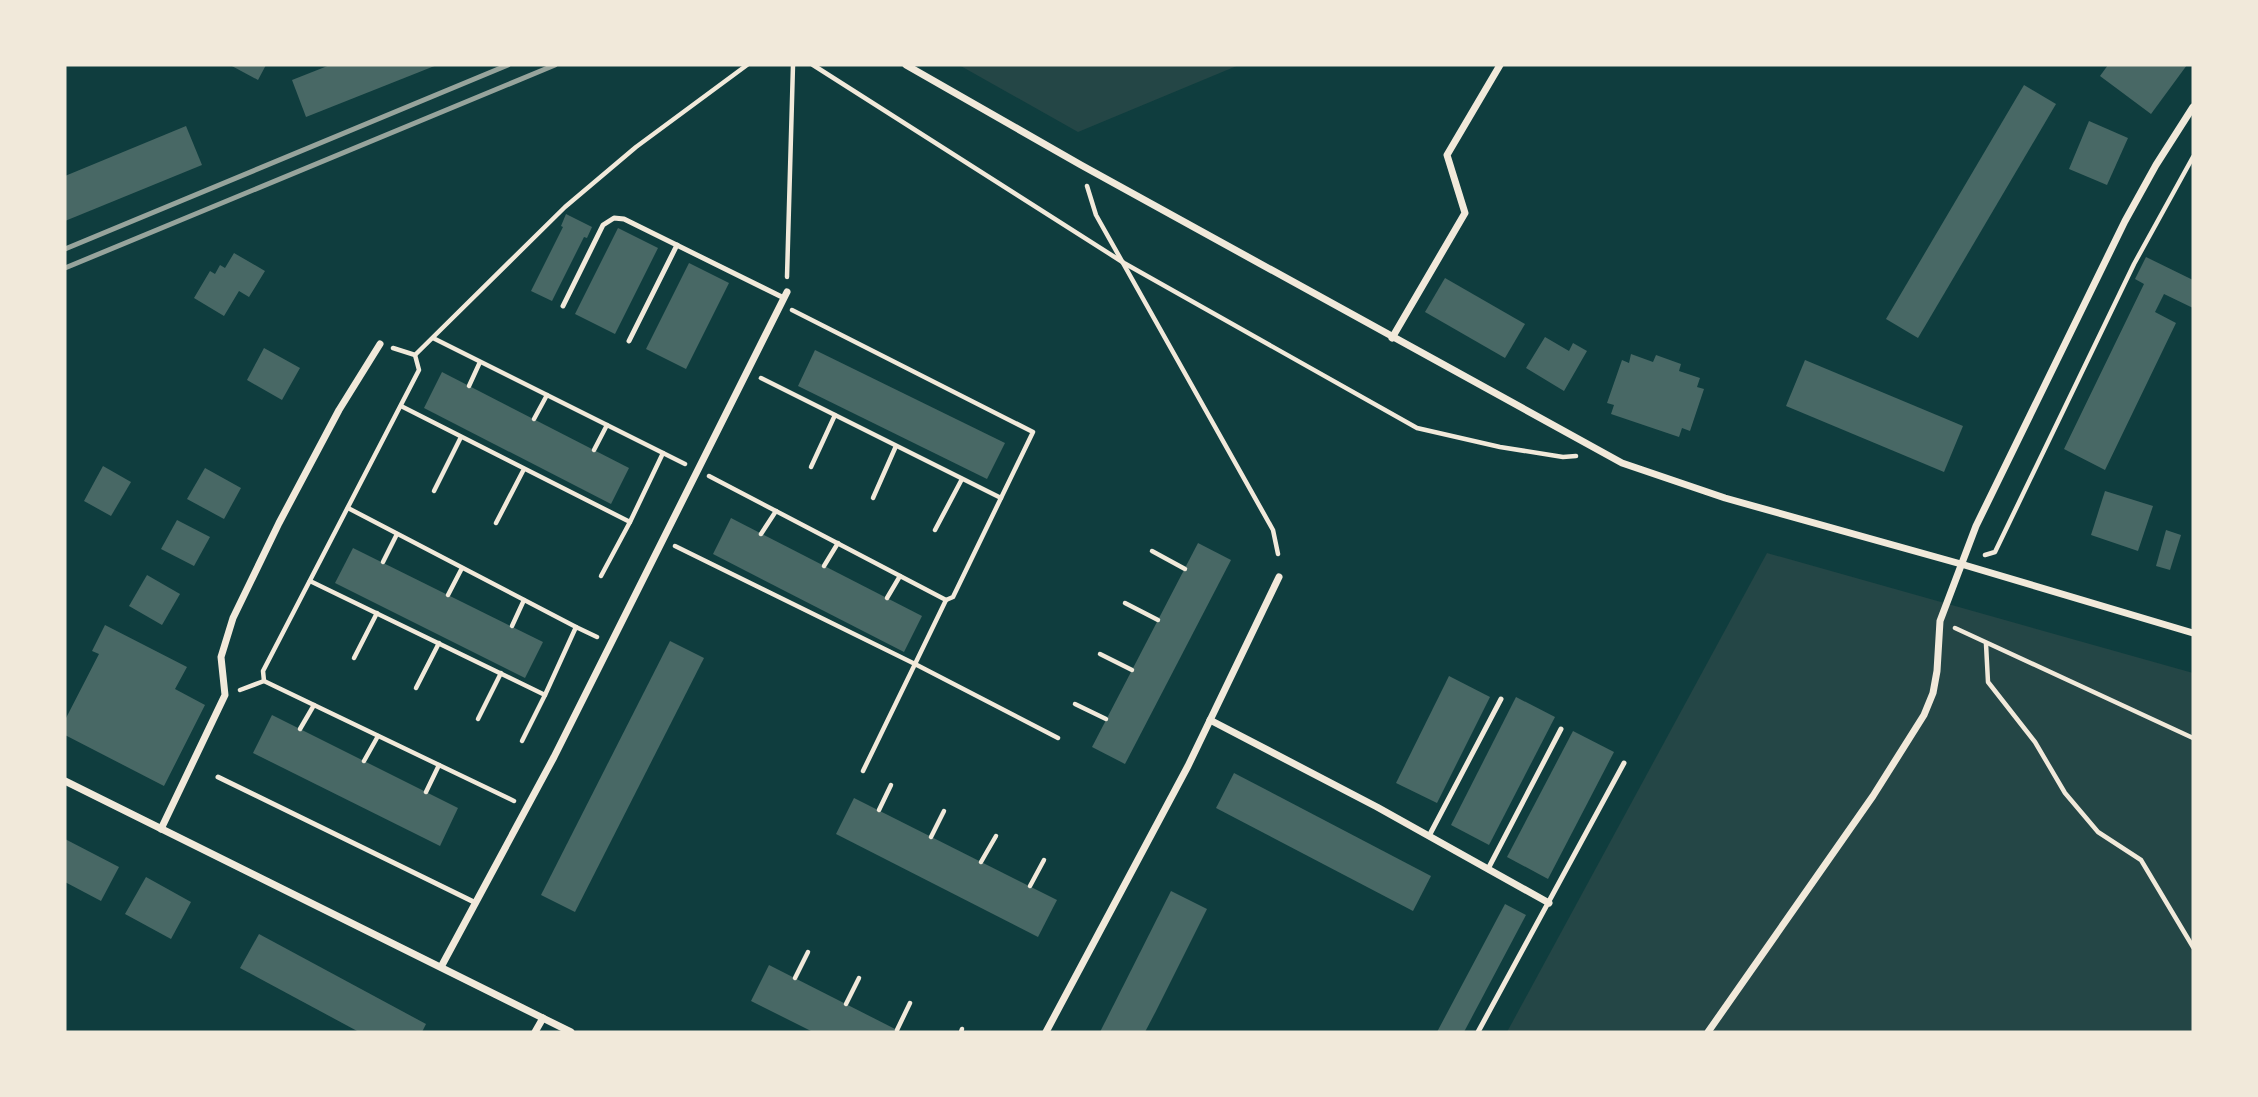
<svg xmlns="http://www.w3.org/2000/svg" width="2258" height="1097" viewBox="0 0 2258 1097" font-family="'Golos Text',sans-serif">
	<rect width="100%" height="100%" fill="#0f3d3e"/>
	<g fill="#244646">
		<polygon points="959,65 1239,65 1078,132"/>
		<polygon points="1767,553 2193,673 2193,1032 1507,1032"/>
	</g>
	<g fill="#486865">
		<polygon points="230,65 266,65 258,80"/>
		<polygon points="330,65 437,65 306,117 292,80"/>
		<polygon points="2108,65 2187,65 2151,114 2100,76"/>
		<polygon points="2024,85 2056,104 1918,338 1886,319"/>
		<polygon points="2089,121 2128,138 2107,185 2069,169"/>
		<polygon points="186,126 202,165 65,221 65,176"/>
		<polygon points="566,214 592,227 587,238 584,237 552,301 531,291 563,227 561,226"/>
		<polygon points="618,228 658,248 615,334 575,314"/>
		<polygon points="234,253 265,271 249,297 239,291 224,316 194,298 210,271 215,274 220,265 225,268"/>
		<polygon points="2146,257 2193,280 2193,308 2164,294 2155,312 2176,323 2105,470 2064,449 2144,284 2135,279"/>
		<polygon points="689,263 729,283 686,369 646,349"/>
		<polygon points="1445,278 1525,324 1505,358 1425,312"/>
		<polygon points="1545,337 1569,351 1573,343 1587,351 1564,391 1526,368"/>
		<polygon points="264,348 300,368 282,400 247,380"/>
		<polygon points="815,350 1005,443 987,479 798,386"/>
		<polygon points="1631,354 1653,362 1656,355 1681,364 1679,371 1700,378 1697,387 1704,389 1690,431 1682,428 1679,437 1611,414 1614,405 1607,403 1622,360 1629,363"/>
		<polygon points="1805,360 1963,426 1944,472 1786,406"/>
		<polygon points="442,372 629,468 611,504 424,408"/>
		<polygon points="103,466 131,482 111,516 84,501"/>
		<polygon points="205,468 241,488 224,519 187,499"/>
		<polygon points="2105,491 2153,506 2138,551 2091,535"/>
		<polygon points="731,518 922,616 904,652 713,554"/>
		<polygon points="177,520 210,537 194,566 161,549"/>
		<polygon points="2166,530 2181,535 2170,570 2156,566"/>
		<polygon points="1198,543 1231,560 1125,764 1092,747"/>
		<polygon points="353,548 543,642 525,678 335,583"/>
		<polygon points="147,575 180,594 162,625 129,606"/>
		<polygon points="105,625 187,667 175,689 205,705 164,786 65,735 65,720 99,654 92,651"/>
		<polygon points="670,641 704,658 575,912 541,895"/>
		<polygon points="1449,676 1490,697 1437,803 1396,783"/>
		<polygon points="1516,697 1555,717 1489,845 1451,825"/>
		<polygon points="272,715 458,808 440,846 253,753"/>
		<polygon points="1573,731 1614,752 1548,879 1507,857"/>
		<polygon points="1234,773 1431,876 1413,911 1216,808"/>
		<polygon points="854,798 1057,900 1038,937 836,834"/>
		<polygon points="65,839 119,867 101,901 65,882"/>
		<polygon points="146,877 191,902 171,939 125,914"/>
		<polygon points="1171,891 1207,909 1156,1011 1145,1032 1100,1032"/>
		<polygon points="1505,904 1526,915 1464,1032 1437,1032"/>
		<polygon points="259,934 426,1024 422,1032 359,1032 240,968"/>
		<polygon points="769,965 901,1032 813,1032 751,1001"/>
	</g>
	<g fill="none" stroke-linecap="round" stroke-linejoin="round">
		<g stroke="#f1e9da" stroke-width="4.5">
			<polyline points="813,65 1124,263 1417,428 1500,447 1563,457 1576,456"/>
			<polyline points="1087,186 1096,215 1273,530 1278,554"/>
			<polyline points="787,277 793,65"/>
			<polyline points="433,338 685,464"/>
			<polyline points="393,348 415,355 565,207 636,147 747,65"/>
			<polyline points="761,378 1001,498"/>
			<polyline points="469,386 480,362"/>
			<polyline points="401,406 630,522 663,453"/>
			<polyline points="534,419 547,395"/>
			<polyline points="594,450 607,425"/>
			<polyline points="811,467 835,415"/>
			<polyline points="709,476 946,600"/>
			<polyline points="434,491 461,437"/>
			<polyline points="873,498 896,446"/>
			<polyline points="348,508 576,627"/>
			<polyline points="496,523 524,469"/>
			<polyline points="935,530 962,479"/>
			<polyline points="761,534 776,511"/>
			<polyline points="675,546 915,664 946,600 953,597 1033,432 792,310"/>
			<polyline points="1152,551 1185,569"/>
			<polyline points="1985,555 1995,552 2134,264 2193,157"/>
			<polyline points="383,562 397,534"/>
			<polyline points="824,566 838,543"/>
			<polyline points="601,576 630,522"/>
			<polyline points="310,581 545,695 576,627 597,637"/>
			<polyline points="448,595 462,568"/>
			<polyline points="887,598 900,576"/>
			<polyline points="1125,603 1158,620"/>
			<polyline points="512,626 524,600"/>
			<polyline points="1955,628 2193,738"/>
			<polyline points="1986,644 1988,682 2035,742 2065,793 2098,832 2141,860 2193,947"/>
			<polyline points="1100,654 1132,670"/>
			<polyline points="354,658 377,613"/>
			<polyline points="264,681 263,671 419,370 415,355"/>
			<polyline points="416,688 439,643"/>
			<polyline points="240,690 264,681 514,801"/>
			<polyline points="1075,704 1106,719"/>
			<polyline points="478,719 501,673"/>
			<polyline points="300,729 314,705"/>
			<polyline points="522,741 545,695"/>
			<polyline points="364,761 378,736"/>
			<polyline points="863,771 915,664 1058,738"/>
			<polyline points="426,792 439,765"/>
			<polyline points="879,810 891,785"/>
			<polyline points="931,837 944,811"/>
			<polyline points="981,862 996,836"/>
			<polyline points="1030,886 1044,860"/>
			<polyline points="795,978 808,952"/>
			<polyline points="846,1004 859,978"/>
			<polyline points="897,1030 910,1003"/>
			<polyline points="961,1032 962,1029"/>
		</g>
		<g stroke="#f1e9da" stroke-width="5">
			<polyline points="563,306 603,225 614,218 624,219 784,298"/>
			<polyline points="629,341 677,245"/>
			<polyline points="218,777 476,903"/>
			<polyline points="1429,836 1501,699"/>
			<polyline points="1488,869 1561,729"/>
			<polyline points="1478,1032 1624,763"/>
		</g>
		<g stroke="#f1e9da" stroke-width="7">
			<polyline points="906,65 1081,165 1622,463 1725,498 1961,564 2193,633"/>
			<polyline points="1392,338 1465,213 1447,155 1500,65"/>
			<polyline points="1210,720 1377,807 1549,903"/>
			<polyline points="65,781 571,1032"/>
			<polyline points="161,829 225,695 221,657 233,618 279,523 339,410 380,344"/>
			<polyline points="441,967 554,757 787,292"/>
			<polyline points="535,1032 543,1018"/>
			<polyline points="1046,1032 1188,766 1279,577"/>
			<polyline points="1708,1032 1873,796 1924,715 1933,693 1937,671 1940,621 1976,526 2125,221 2156,165 2193,107"/>
		</g>
		<g stroke="#97a49c" stroke-width="5">
			<polyline points="65,249 508,65"/>
			<polyline points="65,268 555,65"/>
		</g>
	</g>
	<rect width="2258" height="1097" fill="none" stroke="#f1e9da" stroke-width="133"/>
</svg>
